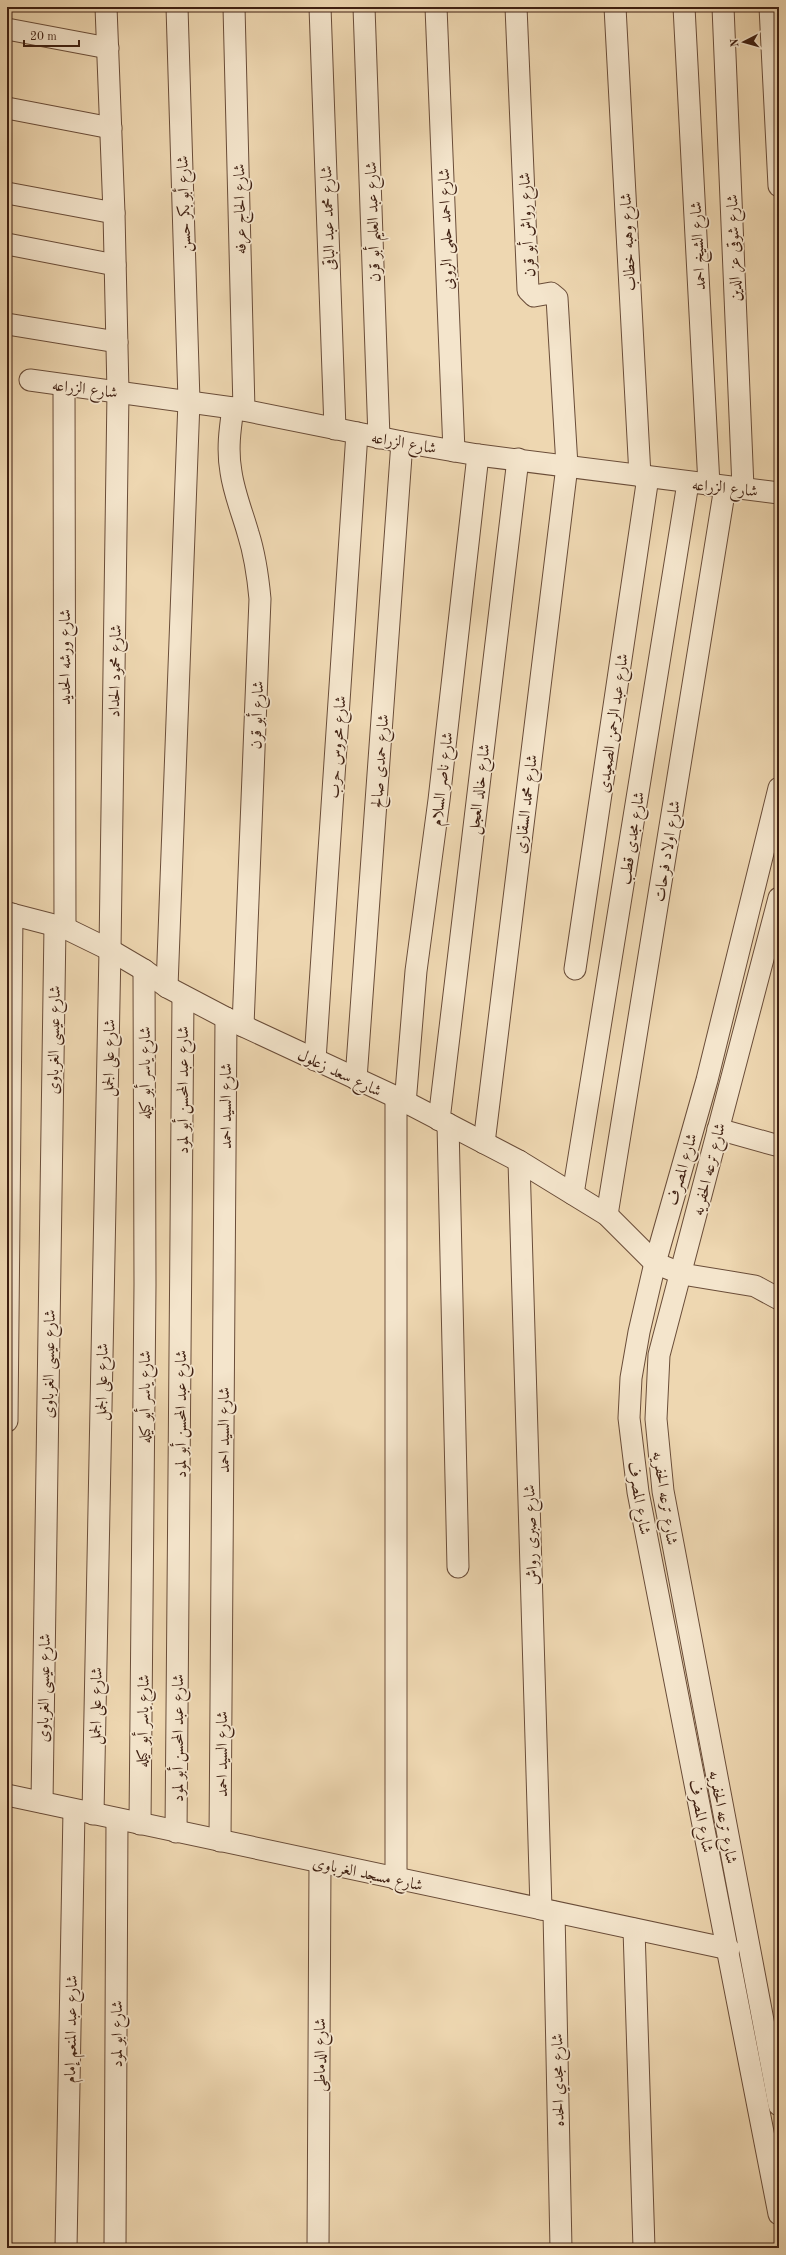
<svg xmlns="http://www.w3.org/2000/svg" width="786" height="2255" viewBox="0 0 786 2255" font-family="'Old Standard TT',Amiri,serif">
	<rect width="100%" height="100%" fill="#eed7b1"/>
	<filter id="stains"><feTurbulence type="fractalNoise" baseFrequency=".005" numOctaves="4"/><feColorMatrix values="0 0 0 0 .2 0 0 0 0 .09 0 0 0 0 .02 0 0 0 .5 -.17"/></filter>
	<radialGradient id="worn" r=".72"><stop offset=".6" stop-color="#630" stop-opacity="0"/><stop offset="1" stop-color="#630" stop-opacity=".3"/></radialGradient>
	<g fill="none" stroke-linecap="round" stroke-linejoin="round">
		<defs>
			<g id="minor">
				<polyline points="234,7 244,410"/>
				<polyline points="320,7 335,429"/>
				<polyline points="364,7 379,438"/>
				<polyline points="436,7 454,451"/>
				<polyline points="615,7 640,476"/>
				<polyline points="684,7 709,485"/>
				<polyline points="723,7 743,488"/>
				<polyline points="770,7 779,186"/>
				<polyline points="7,29 108,48"/>
				<polyline points="7,108 111,128"/>
				<polyline points="7,193 114,213"/>
				<polyline points="7,244 115,265"/>
				<polyline points="7,324 117,342"/>
				<polyline points="30,380 233,408 402,442 478,455 779,493"/>
				<polyline points="64,385 65,928"/>
				<path d="M233 408C230 429 227 450 231 472 234 493 242 512 248 533 255 555 258 577 260 599L243 1026"/>
				<polyline points="779,788 707,1080 655,1263 639,1332 631,1378 629,1418 638,1492 779,2214"/>
				<polyline points="779,898 659,1355 656,1419 663,1491 779,2105"/>
				<polyline points="7,913 65,928 110,950 144,970 167,987 226,1018 396,1097 519,1161 607,1215 655,1263 682,1274 755,1286 779,1299"/>
				<polyline points="575,969 648,477"/>
				<polyline points="167,987 189,401 177,7"/>
				<polyline points="315,1060 357,433"/>
				<polyline points="356,1079 402,442"/>
				<polyline points="396,1097 396,1879"/>
				<polyline points="405,1104 416,971 439,800 478,455"/>
				<polyline points="439,1120 518,459"/>
				<polyline points="448,1124 458,1567"/>
				<polyline points="718,1129 779,1146"/>
				<polyline points="484,1143 567,466 557,298 551,293 534,296 528,290 516,7"/>
				<polyline points="519,1161 541,1909"/>
				<polyline points="573,1194 688,483"/>
				<polyline points="607,1215 725,487"/>
				<polyline points="7,1421 12,914"/>
				<polyline points="7,1795 729,1949"/>
				<polyline points="42,1802 55,926"/>
				<polyline points="93,1814 110,950 118,392 114,213 106,7"/>
				<polyline points="140,1824 145,1284 144,970"/>
				<polyline points="176,1832 183,996"/>
				<polyline points="220,1841 226,1018"/>
				<polyline points="554,1912 561,2248"/>
				<polyline points="634,1929 644,2248"/>
				<polyline points="66,2248 74,1810"/>
				<polyline points="115,2248 117,1819"/>
				<polyline points="318,2248 320,1863"/>
			</g>
		</defs>
		<use href="#minor" stroke="#6a4d39" stroke-width="23"/>
		<use href="#minor" stroke="#f4e5cc" stroke-width="21"/>
	</g>
	<g text-anchor="middle" stroke-width="3.5" stroke-linejoin="round" paint-order="stroke">
		<g font-size="16" fill="#3e1f11" stroke="#f4e5cc">
			<text transform="translate(183 204) rotate(-92)" y="6">شارع أبو بكر حسن</text>
			<text transform="translate(239 209) rotate(-91)" y="6">شارع الحاج عرفه</text>
			<text transform="translate(327 218) rotate(-92)" y="6">شارع محمد عبد الباقى</text>
			<text transform="translate(372 222) rotate(-92)" y="6">شارع عبد العليم أبو قرن</text>
			<text transform="translate(526 225) rotate(-93)" y="6">شارع رواش أبو قرن</text>
			<text transform="translate(445 229) rotate(-92)" y="6">شارع احمد حلمى الروبى</text>
			<text transform="translate(627 242) rotate(-93)" y="6">شارع وهبه خطاب</text>
			<text transform="translate(697 246) rotate(-93)" y="6">شارع الشيخ احمد</text>
			<text transform="translate(733 248) rotate(-92)" y="6">شارع شوقى عز الدين</text>
			<text transform="translate(85 388) rotate(7)" y="6">شارع الزراعه</text>
			<text transform="translate(404 442) rotate(10)" y="6">شارع الزراعه</text>
			<text transform="translate(725 487) rotate(6)" y="6">شارع الزراعه</text>
			<text transform="translate(64 657) rotate(-90)" y="6">شارع ورشه الحديد</text>
			<text transform="translate(114 671) rotate(-89)" y="6">شارع محمود الحداد</text>
			<text transform="translate(256 715) rotate(-88)" y="6">شارع أبو قرن</text>
			<text transform="translate(612 723) rotate(-82)" y="6">شارع عبد الرحمن الصعيدى</text>
			<text transform="translate(336 747) rotate(-86)" y="6">شارع محروس حرب</text>
			<text transform="translate(379 761) rotate(-86)" y="6">شارع حمدى صالح</text>
			<text transform="translate(441 779) rotate(-83)" y="6">شارع ناصر السلام</text>
			<text transform="translate(478 789) rotate(-83)" y="6">شارع خالد العجل</text>
			<text transform="translate(525 804) rotate(-83)" y="6">شارع محمد السقارى</text>
			<text transform="translate(631 838) rotate(-81)" y="6">شارع مجدى قطب</text>
			<text transform="translate(666 851) rotate(-81)" y="6">شارع اولاد فرحات</text>
			<text transform="translate(53 1040) rotate(-89)" y="6">شارع عيسى الغرباوى</text>
			<text transform="translate(108 1058) rotate(-89)" y="6">شارع على الجمل</text>
			<text transform="translate(340 1072) rotate(25)" y="6">شارع سعد زعلول</text>
			<text transform="translate(144 1073) rotate(-90)" y="6">شارع ياسر أبو كيله</text>
			<text transform="translate(182 1090) rotate(-90)" y="6">شارع عبد المحسن أبو لمود</text>
			<text transform="translate(225 1106) rotate(-90)" y="6">شارع السيد احمد</text>
			<text transform="translate(681 1169) rotate(-74)" y="6">شارع المصرف</text>
			<text transform="translate(708 1169) rotate(-76)" y="6">شارع ترعه الحفريه</text>
			<text transform="translate(48 1364) rotate(-89)" y="6">شارع عيسى الغرباوى</text>
			<text transform="translate(101 1382) rotate(-89)" y="6">شارع على الجمل</text>
			<text transform="translate(144 1397) rotate(-90)" y="6">شارع ياسر أبو كيله</text>
			<text transform="translate(180 1414) rotate(-90)" y="6">شارع عبد المحسن أبو لمود</text>
			<text transform="translate(223 1430) rotate(-90)" y="6">شارع السيد احمد</text>
			<text transform="translate(640 1498) rotate(80)" y="6">شارع المصرف</text>
			<text transform="translate(666 1498) rotate(81)" y="6">شارع ترعه الحفريه</text>
			<text transform="translate(530 1535) rotate(-92)" y="6">شارع صبرى رواش</text>
			<text transform="translate(43 1688) rotate(-89)" y="6">شارع عيسى الغرباوى</text>
			<text transform="translate(95 1706) rotate(-89)" y="6">شارع على الجمل</text>
			<text transform="translate(142 1721) rotate(-89)" y="6">شارع ياسر أبو كيله</text>
			<text transform="translate(177 1738) rotate(-90)" y="6">شارع عبد المحسن أبو لمود</text>
			<text transform="translate(221 1754) rotate(-90)" y="6">شارع السيد احمد</text>
			<text transform="translate(702 1816) rotate(79)" y="6">شارع المصرف</text>
			<text transform="translate(724 1817) rotate(79)" y="6">شارع ترعه الحفريه</text>
			<text transform="translate(368 1873) rotate(12)" y="6">شارع مسجد الغرباوى</text>
			<text transform="translate(70 2029) rotate(-89)" y="6">شارع عبد المنعم إمام</text>
			<text transform="translate(116 2034) rotate(-90)" y="6">شارع ابو لمود</text>
			<text transform="translate(319 2055) rotate(-90)" y="6">شارع الدماطى</text>
			<text transform="translate(557 2080) rotate(-91)" y="6">شارع مجدي الحده</text>
		</g>
	</g>
	<rect width="786" height="2255" fill="none" stroke="#eed7b1" stroke-width="24"/>
	<rect x="8" y="8" width="770" height="2239" fill="none" stroke="#3e1f11" stroke-width="2"/>
	<rect x="12" y="12" width="762" height="2231" fill="none" stroke="#3e1f11"/>
	<g transform="translate(744 42) rotate(264)" stroke="#f4e5cc" stroke-width="3" paint-order="stroke">
	<path d="M0-3L7 15L0 10L-7 15Z" fill="#3e1f11"/>
	<text y="-6" font-size="11" font-weight="bold" text-anchor="middle" fill="#3e1f11">N</text>
	</g>
	<path d="M24 40v6h55v-6" fill="none" stroke="#3e1f11" stroke-width="2"/>
	<text x="30" y="40" font-size="12" fill="#3e1f11" stroke="#f4e5cc" stroke-width="3" paint-order="stroke">20 m</text>
	<rect width="100%" height="100%" filter="url(#stains)"/>
	<rect width="100%" height="100%" fill="url(#worn)"/>
</svg>
